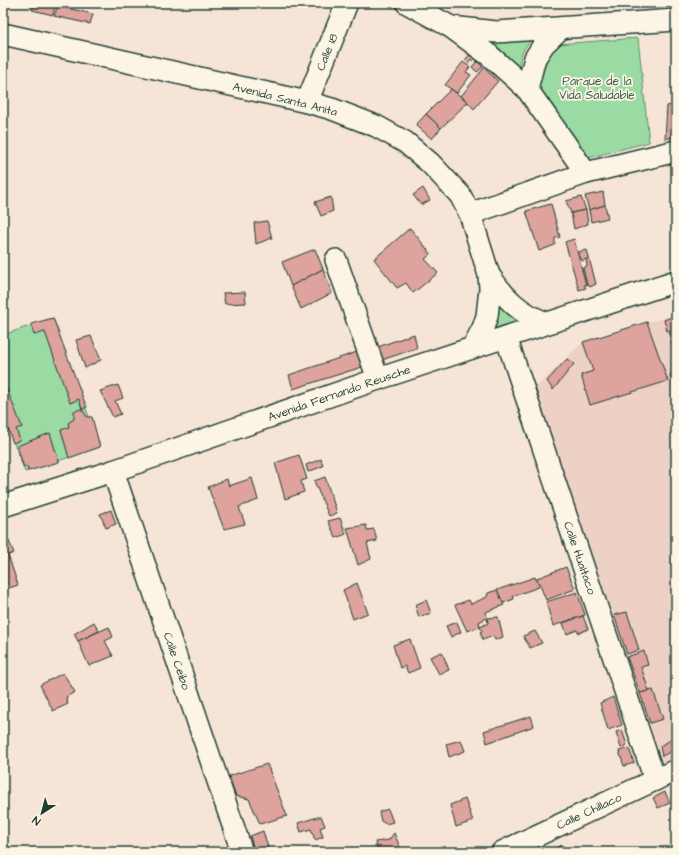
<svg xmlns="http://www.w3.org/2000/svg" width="679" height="855" viewBox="0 0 679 855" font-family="'Architects Daughter',sans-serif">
	<rect width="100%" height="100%" fill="#f6e5d6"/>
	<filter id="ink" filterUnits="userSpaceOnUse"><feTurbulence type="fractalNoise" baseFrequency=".025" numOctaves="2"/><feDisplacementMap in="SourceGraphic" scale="8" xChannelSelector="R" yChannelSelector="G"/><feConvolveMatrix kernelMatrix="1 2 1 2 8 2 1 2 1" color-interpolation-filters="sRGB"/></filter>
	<g filter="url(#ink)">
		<polygon fill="#eed1c5" points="676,314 676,756 663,763 535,388 583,342"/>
		<g fill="#9bdaa3" stroke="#5d8c6c">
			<path d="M533 38C522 49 520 56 519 71L486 40Z"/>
			<polygon points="638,38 649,142 588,158 550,102 541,93 536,84 538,64 557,44"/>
			<polygon points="494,297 527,324 489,336"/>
			<polygon points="53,318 100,447 25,472 3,413 3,335"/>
		</g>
		<g fill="#dda39c" stroke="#1f3d34">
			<polygon points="34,3 56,3 53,15 32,10"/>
			<polygon points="58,6 93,14 90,24 54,16"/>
			<polygon points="473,51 488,62 485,66 475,57 473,61 471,59 468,63 465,60"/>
			<polygon points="477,61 483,67 477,72 472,67"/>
			<polygon points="463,62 470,67 466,72 471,75 457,93 445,85"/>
			<polygon points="484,68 498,81 474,109 468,102 461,96"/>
			<polygon points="676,87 676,104 672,104 675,88"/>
			<polygon points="451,89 468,102 441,128 426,114"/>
			<polygon points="676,101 676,136 665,139 667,106 676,104"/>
			<polygon points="426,114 441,128 432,139 416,125"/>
			<polygon points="423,188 430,200 421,205 413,195"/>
			<polygon points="603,192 605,205 589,210 585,196"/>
			<polygon points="331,197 333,211 321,216 315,202"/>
			<polygon points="581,197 586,210 571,213 566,201"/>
			<polygon points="551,204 560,237 555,238 555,245 539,251 526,211"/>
			<polygon points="605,205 608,218 591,222 589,210"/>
			<polygon points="586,210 588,224 574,229 571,213"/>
			<polygon points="267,221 272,238 256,244 254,223"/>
			<polygon points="410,228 431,254 425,259 438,273 413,293 406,283 397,288 374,259"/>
			<polygon points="574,239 586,285 584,285 586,288 579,290 565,242"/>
			<polygon points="315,249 323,269 291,286 282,262"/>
			<polygon points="587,250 589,258 582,261 578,252"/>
			<polygon points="589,258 596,284 590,287 589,285 587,285 583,268 587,266 586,259"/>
			<polygon points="323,269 332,293 301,309 291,286"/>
			<polygon points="245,292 246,303 225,304 223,293"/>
			<polygon points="674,310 676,310 676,326 673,327 674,329 667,331 664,320 674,316"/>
			<polygon points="53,318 83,398 87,407 82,409 79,399 70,403 45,332 34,335 31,324"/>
			<polygon points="647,322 668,381 590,405 581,375 593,371 583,342"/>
			<polygon points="676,331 676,349 674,350 669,333"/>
			<polygon points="414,334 417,348 379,361 375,348"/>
			<polygon points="91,336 101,360 85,368 76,340"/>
			<polygon points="357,352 362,367 293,389 289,375"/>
			<polygon points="567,359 574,364 553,390 547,381"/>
			<polygon points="674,366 676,366 676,383 674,384 670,376"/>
			<polygon points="3,379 22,427 16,429 20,440 13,443 3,415"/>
			<polygon points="118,385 123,398 115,401 121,414 113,417 100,391"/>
			<polygon points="82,409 87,417 92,417 100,447 69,458 61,430 69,427 68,423 74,419 74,411"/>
			<polygon points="50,433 59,462 28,471 27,466 24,468 17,446"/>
			<polygon points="299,455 307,479 301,481 304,492 285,499 275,463"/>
			<polygon points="321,459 323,466 308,472 306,465"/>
			<polygon points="325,477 337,513 329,516 314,481"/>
			<polygon points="252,478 258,500 239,507 245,524 224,529 208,487 227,479 229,486"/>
			<polygon points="111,510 116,524 106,528 100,514"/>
			<polygon points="340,518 346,534 336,538 328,521"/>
			<polygon points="366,525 367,530 374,529 377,541 367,543 371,559 358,565 347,528"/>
			<polygon points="8,539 14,553 8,555 18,585 3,590 3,540"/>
			<polygon points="566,567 575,589 546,600 537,578"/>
			<polygon points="535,577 539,587 513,596 514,599 503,603 497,590"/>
			<polygon points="357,583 368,613 353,619 343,590"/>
			<polygon points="497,590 504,605 486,612 487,618 479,622 480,627 467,631 455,605 469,600 471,604 487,597 488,593"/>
			<polygon points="577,592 585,615 553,626 546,602"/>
			<polygon points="426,600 431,613 419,617 415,605"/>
			<polygon points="627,612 639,650 627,654 614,615"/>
			<polygon points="583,616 588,629 579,633 577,630 567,634 563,623"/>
			<polygon points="498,617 503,637 495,640 493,636 483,640 480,632 482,631 480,627 488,623 487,618"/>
			<polygon points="94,622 99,631 78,641 74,634"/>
			<polygon points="457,622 461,632 451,637 446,626"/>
			<polygon points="109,627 113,637 105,641 113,656 89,666 78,641"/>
			<polygon points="535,631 542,643 530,648 523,636"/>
			<polygon points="410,639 420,668 408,673 405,666 400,668 393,645"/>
			<polygon points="644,651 648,665 641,667 649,691 640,693 627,657"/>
			<polygon points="442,652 449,670 439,674 430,657"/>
			<polygon points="63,673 75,692 66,697 68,704 53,711 40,685"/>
			<polygon points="653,690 663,719 650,723 640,693"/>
			<polygon points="613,697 622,725 608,730 600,703"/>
			<polygon points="531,716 534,726 487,743 484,731"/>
			<polygon points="622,730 627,745 621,748 616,732"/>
			<polygon points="676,737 676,749 662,756 660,746"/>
			<polygon points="461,740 465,751 449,757 446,744"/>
			<polygon points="629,748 634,763 624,766 619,751"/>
			<polygon points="267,764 287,816 260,824 249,799 236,796 229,776"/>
			<polygon points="665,792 670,803 658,808 653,798"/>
			<polygon points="465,799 473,821 456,827 450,805"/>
			<polygon points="388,809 393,822 386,824 381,821 379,812"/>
			<polygon points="321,816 325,826 320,828 323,837 315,840 311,829 301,832 298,823"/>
			<polygon points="263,831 268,847 254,850 250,836"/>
			<polygon points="394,833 402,852 379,852 375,842 389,840"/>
			<polygon points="562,845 566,852 550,852 550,850"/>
		</g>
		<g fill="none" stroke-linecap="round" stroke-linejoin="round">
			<defs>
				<g id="minor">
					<polyline points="407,3 451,27 489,55 527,89 586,173"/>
					<polyline points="451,27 496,32 676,20"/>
					<polyline points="3,34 307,102 332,109 376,126 405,142 430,163 460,195 470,214 489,275 490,289 487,316 483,328 473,347"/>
					<polyline points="527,89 535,58 544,44 561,28"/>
					<polyline points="307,102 347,3"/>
					<polyline points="470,214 586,173 676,151"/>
					<polyline points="336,260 378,379"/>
					<path d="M489 275C505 298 520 314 547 323"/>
					<polyline points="506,337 655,780"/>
					<polyline points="113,471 242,852"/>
					<polyline points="3,506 113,471 378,379 676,281"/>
					<polyline points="502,852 676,770"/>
				</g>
			</defs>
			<use href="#minor" stroke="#1f3d34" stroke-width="24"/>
			<use href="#minor" stroke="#fcf5e5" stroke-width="21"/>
		</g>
	</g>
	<g text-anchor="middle" stroke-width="3.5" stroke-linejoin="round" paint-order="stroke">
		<g font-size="12" fill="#1f3d34" stroke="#fcf5e5">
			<text transform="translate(327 52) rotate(-68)" y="4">Calle 18</text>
			<text transform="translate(285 99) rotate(14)" y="4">Avenida Santa Anita</text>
			<text transform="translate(339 393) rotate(-19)" y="4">Avenida Fernando Reusche</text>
			<text transform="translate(580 558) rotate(71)" y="4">Calle Hualtaco</text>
			<text transform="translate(177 661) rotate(71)" y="4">Calle Ceibo</text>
			<text transform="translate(589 811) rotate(-25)" y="4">Calle Chillaco</text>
		</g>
		<g font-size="12" fill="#385c4a" stroke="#fcf5e5">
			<text x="597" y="85">Parque de la<tspan x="597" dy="14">Vida Saludable</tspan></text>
		</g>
	</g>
	<rect width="679" height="855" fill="none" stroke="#fcf5e5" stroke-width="16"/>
	<rect x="8" y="8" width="663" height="839" fill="none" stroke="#1f3d34" stroke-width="1.5" filter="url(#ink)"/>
	<g transform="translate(42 813) rotate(216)" stroke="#fcf5e5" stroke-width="3" paint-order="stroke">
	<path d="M0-3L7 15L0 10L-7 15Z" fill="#1f3d34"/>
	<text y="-6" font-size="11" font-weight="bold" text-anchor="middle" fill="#1f3d34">N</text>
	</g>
</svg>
